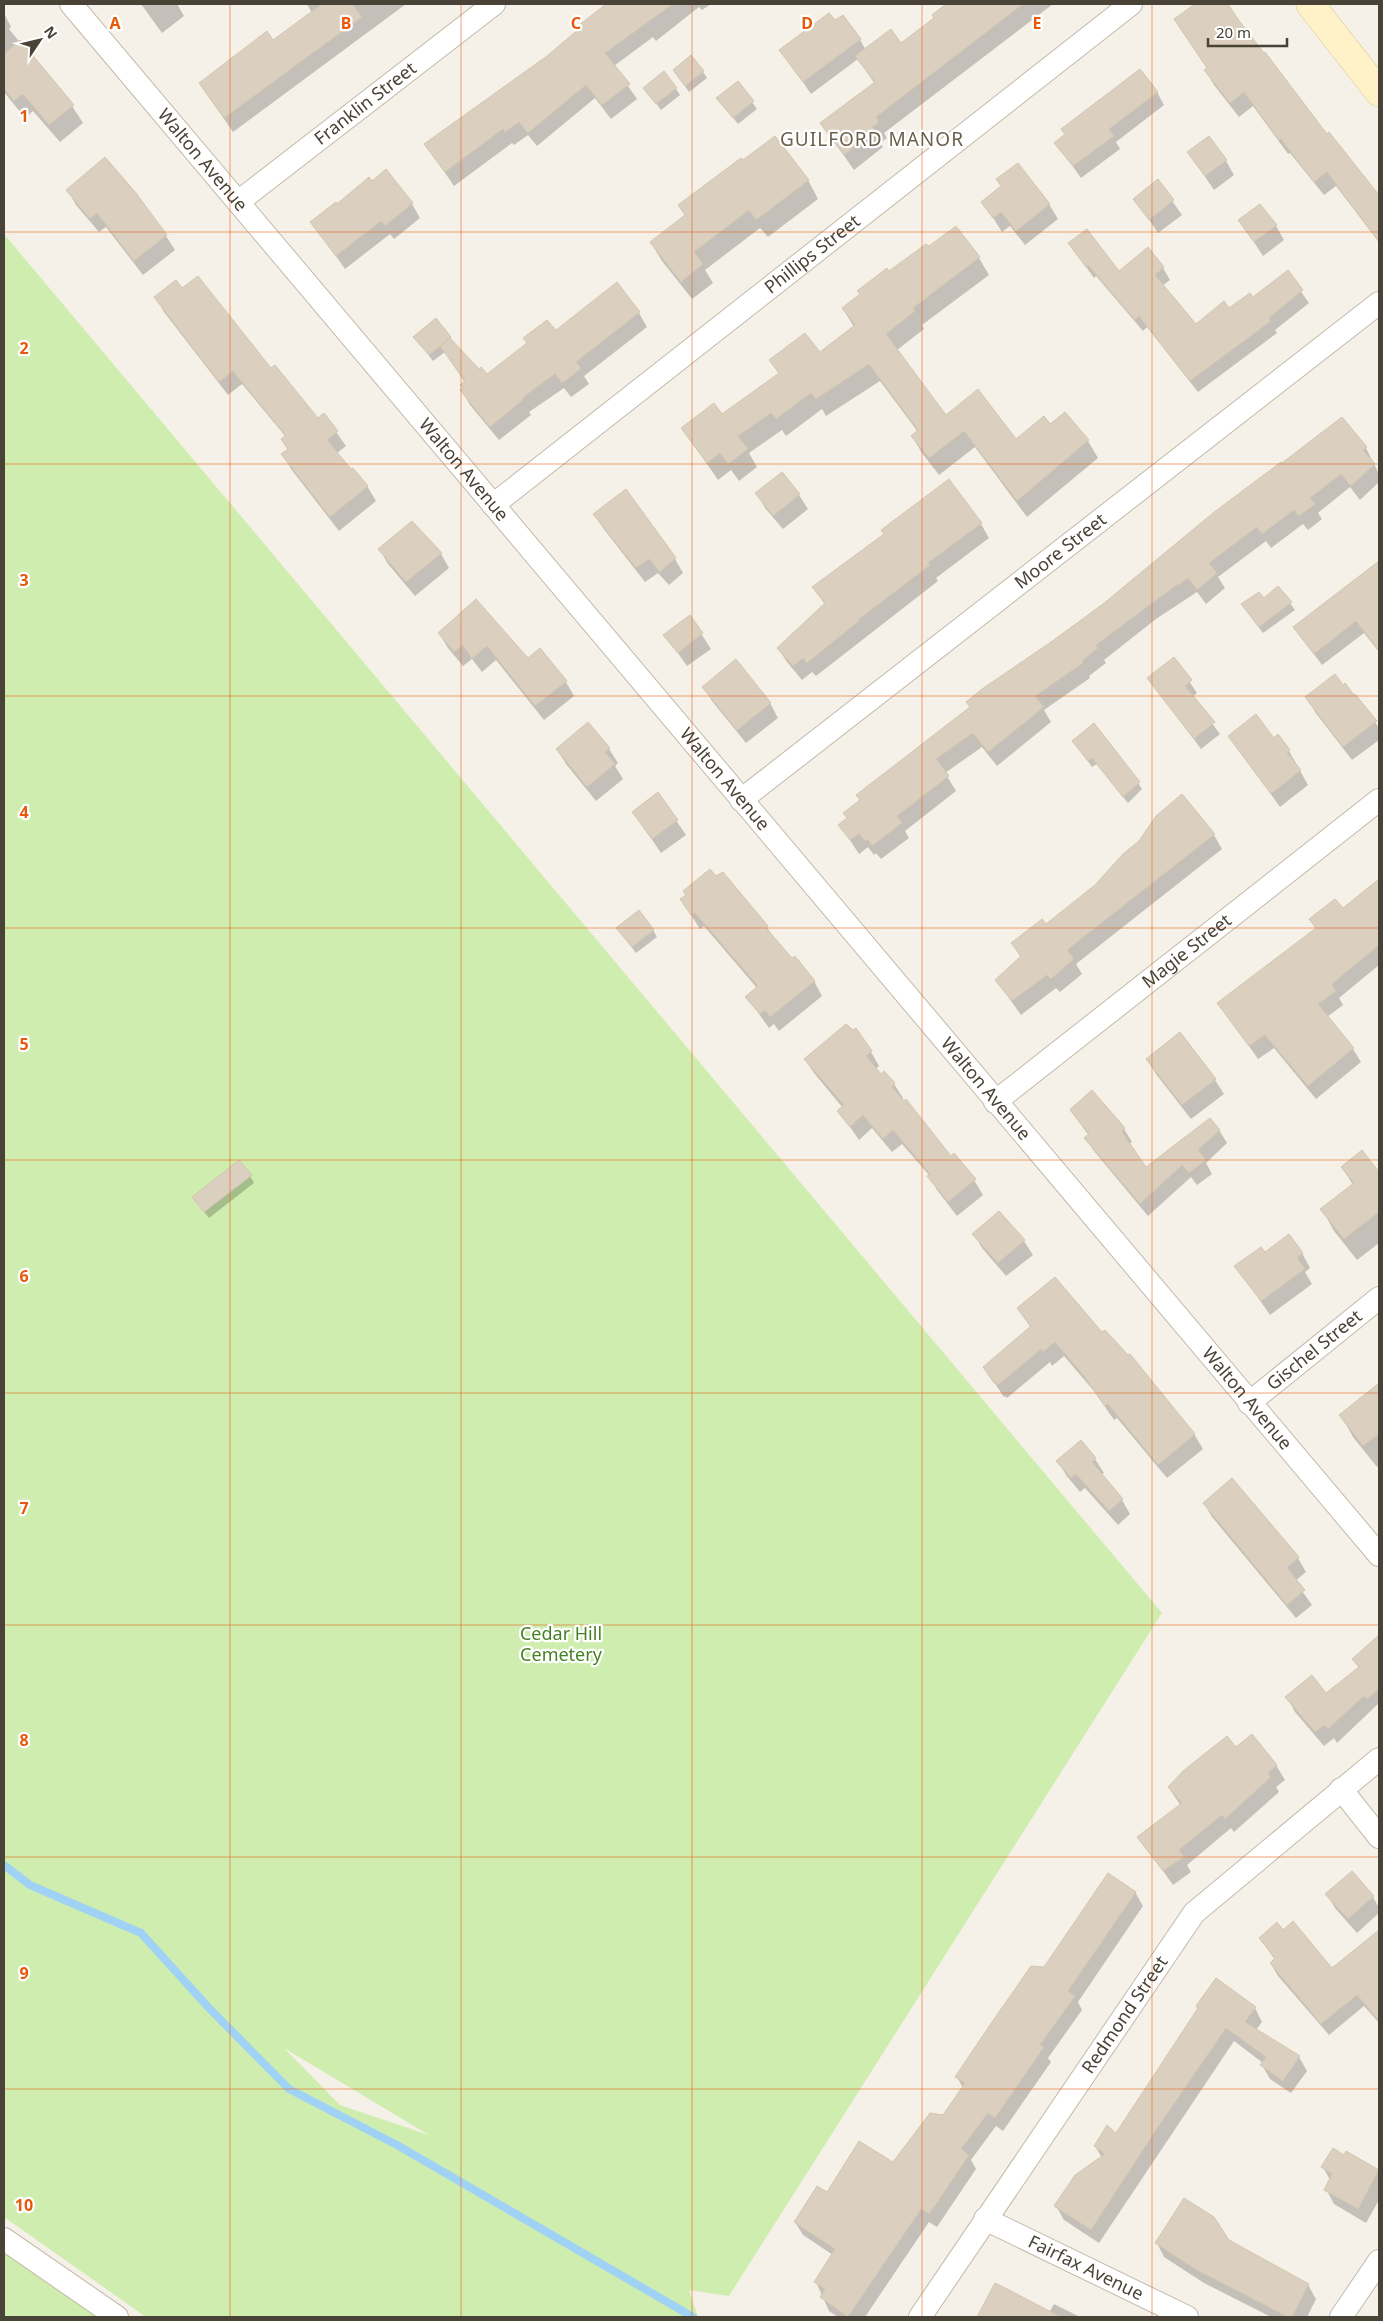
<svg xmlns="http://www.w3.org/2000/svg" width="1383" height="2321" viewBox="0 0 1383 2321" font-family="'Noto Sans',sans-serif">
	<rect width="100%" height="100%" fill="#f5f1e8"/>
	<g fill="#cfedae" fill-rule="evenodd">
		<path d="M4 234 1162 1613 729 2296 689 2290 698 2317H146L4 2217ZM284 2048 429 2135 340 2105Z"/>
		<polygon points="4,2245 108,2317 4,2317"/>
	</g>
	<g fill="#0003">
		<polygon points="141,4 177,4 184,16 162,33"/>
		<polygon points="307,4 406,4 233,132 200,84 273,42 312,13"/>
		<polygon points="614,4 711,4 702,10 699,7 656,41 653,37 614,66 637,99 611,119 595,98 537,146 528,135 514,145 512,143 454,186 426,145 499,94"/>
		<polygon points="948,4 1053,4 884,133 887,138 880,143 883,147 854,170 821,123 875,84 858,59 811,94 781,50 835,22 860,40 866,50 901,45 935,18 933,15"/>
		<polygon points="1198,4 1226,4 1327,135 1329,134 1379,196 1379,242 1336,186 1324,195 1290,153 1288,154 1253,106 1239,117 1214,85 1206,71 1208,69 1175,20"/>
		<polygon points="4,13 11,27 9,29 72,106 83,123 60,142 33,111 25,118 4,92"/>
		<polygon points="674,70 703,72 707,78 689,92"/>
		<polygon points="738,83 757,109 738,124 718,98"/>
		<polygon points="645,88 676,89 680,95 661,110"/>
		<polygon points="1157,92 1164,105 1116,142 1120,149 1081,178 1056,143"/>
		<polygon points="1189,153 1226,161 1234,175 1214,190"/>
		<polygon points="105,159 166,236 175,250 143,275 106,227 99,232 76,205 68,190"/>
		<polygon points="808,180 818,199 768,237 760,228 705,270 713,283 692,299 662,261 651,243 686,216"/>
		<polygon points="1158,181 1182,215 1158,233 1135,199"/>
		<polygon points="372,183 412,204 420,218 394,239 390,234 345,269 312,222"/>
		<polygon points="1002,187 1049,204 1058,219 1025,245 1010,226 1002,232 983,202"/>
		<polygon points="1240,221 1276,226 1284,240 1263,256"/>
		<polygon points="1069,243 1118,273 1163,268 1170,280 1162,286 1195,325 1252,299 1287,272 1309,303 1275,330 1277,333 1198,392 1147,327 1143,331 1096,276 1094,278"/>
		<polygon points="979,258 989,275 922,325 924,329 897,350 946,417 1016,441 1050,426 1065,413 1088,441 1098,458 1027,517 975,447 939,475 922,453 912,436 918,432 880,381 826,416 822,409 786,436 782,430 749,453 757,467 739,481 731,470 718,480 682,428 721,416 779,374 771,360 820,354 854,327 843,309 861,295 859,292 889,273"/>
		<polygon points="156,297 271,370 317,420 324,415 346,446 336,454 367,486 376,501 339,531 291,469 283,454 288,450 282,440 286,437 242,384 228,395 164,312"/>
		<polygon points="639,313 647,327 584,376 589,384 571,397 564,388 529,412 531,415 499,440 470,405 462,390 465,383 445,352 433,361 415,337 450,338 479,371 487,376 556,331"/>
		<polygon points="1341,419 1366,448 1379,474 1379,482 1360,500 1350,487 1318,513 1322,519 1308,530 1303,524 1271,548 1266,541 1218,577 1225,588 1206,604 1197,592 1156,619 1104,660 1106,663 1089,676 1090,678 1044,710 1051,722 997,766 982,747 945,773 956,791 905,831 909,838 881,859 876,853 874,855 868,847 859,854 840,825 1104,605"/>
		<polygon points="782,473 799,495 808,509 783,529 765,508 757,493"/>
		<polygon points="626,490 667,545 683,573 669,585 658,573 645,582 603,528 595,514"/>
		<polygon points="981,524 989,538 936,578 938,581 816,676 812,672 802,680 787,662 778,648 825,605 814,587"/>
		<polygon points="380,550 441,554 449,568 415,596 388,564"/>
		<polygon points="1379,564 1379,652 1364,633 1322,665 1294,627"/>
		<polygon points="1278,587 1295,610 1263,633 1247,612"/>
		<polygon points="476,601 527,660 566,682 574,696 544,720 496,660 482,672 472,659 463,666 448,648 439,633"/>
		<polygon points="690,616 711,649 687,666 665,635"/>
		<polygon points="1174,659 1197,693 1192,697 1220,734 1201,749 1149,678"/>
		<polygon points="704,687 770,703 778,718 746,743 712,701"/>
		<polygon points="1307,697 1375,722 1379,728 1379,740 1352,760 1315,712"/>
		<polygon points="588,724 609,749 618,763 615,766 623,779 596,801 566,764 557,749"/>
		<polygon points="1278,736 1289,751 1308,785 1280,807 1230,737 1274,739"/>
		<polygon points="1074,742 1138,783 1142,789 1128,803 1097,764 1092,767"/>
		<polygon points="658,794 686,835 661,853 633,812"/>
		<polygon points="1214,835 1222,849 1076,964 1082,974 1060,992 1056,988 1021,1015 996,980 1021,958 1013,943 1045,925 1096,886"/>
		<polygon points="1379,881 1379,965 1339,998 1343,1005 1327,1017 1353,1049 1361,1062 1316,1099 1274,1048 1258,1059 1219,1003 1316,929 1311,919 1342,909"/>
		<polygon points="681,899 767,927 775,941 814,981 822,996 779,1031 774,1024 769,1028 747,997 757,988 704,926 700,929"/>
		<polygon points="617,928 653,930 657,937 636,953"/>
		<polygon points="1180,1034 1215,1080 1224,1094 1191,1119 1156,1074 1147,1059"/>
		<polygon points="871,1052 879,1066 875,1070 880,1076 884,1072 894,1084 903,1098 901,1100 951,1157 974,1180 983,1195 957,1216 937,1190 929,1175 902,1144 892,1152 872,1128 859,1140 839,1111 843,1108 814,1073 805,1059"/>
		<polygon points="1091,1091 1124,1129 1132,1142 1129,1144 1146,1169 1219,1130 1227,1143 1206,1163 1212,1174 1197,1185 1191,1177 1148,1216 1094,1151 1086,1138 1089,1136 1070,1109"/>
		<polygon points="1362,1152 1379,1175 1379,1243 1357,1260 1334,1231 1322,1209 1353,1185 1342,1167"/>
		<polygon points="250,1176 254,1183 209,1218 198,1204"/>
		<polygon points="999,1212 1024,1241 1033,1255 1006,1276 982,1248 974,1234"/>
		<polygon points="1302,1253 1310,1268 1305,1272 1312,1284 1270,1315 1236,1266 1265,1254"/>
		<polygon points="1018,1309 1102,1334 1194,1434 1203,1449 1167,1478 1117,1418 1114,1420 1094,1391 1064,1356 1052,1366 1050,1362 1007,1398 1005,1396 1004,1397 984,1367 1031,1328"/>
		<polygon points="1379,1385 1379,1465 1377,1467 1353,1437 1341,1415"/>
		<polygon points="1095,1459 1104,1473 1101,1475 1122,1500 1130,1514 1118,1525 1085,1488 1080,1492 1066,1475 1058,1461"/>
		<polygon points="1232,1480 1298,1558 1306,1572 1295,1581 1312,1605 1296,1618 1212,1517 1204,1503"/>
		<polygon points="1379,1637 1379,1703 1337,1743 1334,1738 1324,1746 1295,1712 1287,1697 1326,1695 1359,1668 1354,1659"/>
		<polygon points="1236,1748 1276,1765 1285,1780 1276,1787 1279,1792 1234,1832 1231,1828 1187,1865 1191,1872 1173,1885 1139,1837 1181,1806 1169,1788"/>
		<polygon points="1352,1873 1373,1897 1379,1908 1379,1913 1357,1933 1335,1908 1327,1894"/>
		<polygon points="1135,1892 1143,1906 1078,2002 1082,2010 1048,2058 1051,2062 1003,2131 996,2126 971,2160 976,2169 937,2227 929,2222 865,2317 838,2317 829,2311 816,2282 833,2255 803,2235 795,2222 827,2193 894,2164 943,2116 963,2088 957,2077 1045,1968"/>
		<polygon points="1283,1931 1332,1969 1378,1932 1379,2023 1364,2006 1329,2035 1278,1976 1271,1964 1275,1960 1260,1938"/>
		<polygon points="1255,2008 1262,2022 1256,2030 1299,2057 1307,2071 1291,2093 1270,2079 1262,2065 1263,2063 1234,2041 1099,2243 1064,2220 1056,2206 1102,2158 1095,2146 1116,2134 1199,2009"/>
		<polygon points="1347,2153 1379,2171 1379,2200 1366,2223 1334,2204 1326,2189 1330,2180 1323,2167 1345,2156"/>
		<polygon points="1228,2241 1308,2285 1316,2299 1307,2317 1271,2317 1204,2283 1164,2257 1157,2243"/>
		<polygon points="996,2285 1049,2313 1054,2304 1080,2317 979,2317"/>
	</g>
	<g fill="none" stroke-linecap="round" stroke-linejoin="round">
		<polyline stroke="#a0d2f6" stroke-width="8" points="4,1865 30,1885 141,1933 208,2007 289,2089 397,2145 693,2317"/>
	</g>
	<g fill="#dbd0bf" stroke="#d3c6af">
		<polygon points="322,4 352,4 362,17 224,118 199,83 267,31 273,40"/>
		<polygon points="606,4 673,4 605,53 630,84 602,105 586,85 528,133 519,122 505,132 503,129 445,172 424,144 547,56 580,28 578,26"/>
		<polygon points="946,4 1023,4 876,117 879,122 872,127 875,131 844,155 820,123 875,82 855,56 891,29 901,43 934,18 932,15"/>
		<polygon points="1195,4 1228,4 1240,22 1264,53 1265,52 1327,134 1329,132 1379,195 1379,242 1327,172 1314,182 1281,139 1279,140 1244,92 1230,103 1204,70 1207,68 1174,19"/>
		<polygon points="829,13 835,20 843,15 861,39 803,82 779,50"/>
		<polygon points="20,40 74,105 49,125 23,94 14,101 4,89 4,54"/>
		<polygon points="691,55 704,71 685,86 673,70"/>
		<polygon points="1140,69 1158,92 1109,129 1114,136 1073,166 1054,143 1065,134 1061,129"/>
		<polygon points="664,71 677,88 656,104 643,88"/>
		<polygon points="738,81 754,101 733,118 716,98"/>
		<polygon points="775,136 809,180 756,220 749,210 694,252 703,264 681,282 650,242 685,215 678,205 741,158 743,160"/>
		<polygon points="1209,136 1227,160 1205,176 1187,152"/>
		<polygon points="105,157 136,193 167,235 134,261 97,213 90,219 66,190"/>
		<polygon points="1018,163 1050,204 1016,231 1001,212 993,218 981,202 1001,186 996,179"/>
		<polygon points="386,169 413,203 385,226 381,221 336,256 310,222 336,202 337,204 369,177 372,181"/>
		<polygon points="1158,179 1174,200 1149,220 1133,199"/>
		<polygon points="1260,204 1277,225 1254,242 1238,220"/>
		<polygon points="956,226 980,257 913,308 915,311 886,334 946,415 978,389 1016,439 1044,416 1050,424 1065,412 1089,440 1017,501 964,431 929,458 911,436 918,430 869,364 816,399 811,393 776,419 771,413 738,436 748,449 728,464 720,453 707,463 681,428 714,403 722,414 779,373 769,360 805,333 820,352 855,325 842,308 860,294 857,291 887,268 889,271 926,244 929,246"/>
		<polygon points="1087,229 1119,271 1148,247 1164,267 1155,275 1196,324 1224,301 1229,308 1250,293 1253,297 1288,270 1303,290 1269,318 1271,321 1190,381 1139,316 1135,320 1088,265 1086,267 1068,243"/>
		<polygon points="198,276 271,368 275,365 318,418 324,413 338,431 327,440 351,469 353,468 368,486 330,517 281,454 288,449 281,439 285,436 282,431 233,371 219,382 154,297 176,280 182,288"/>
		<polygon points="617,282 640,312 576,362 581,368 573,375 562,383 555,374 522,398 523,400 490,427 460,390 463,388 460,385 465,381 440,346 450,338 479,369 481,367 487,374 527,343 523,338 547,320 556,330"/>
		<polygon points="436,318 451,337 429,355 413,337"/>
		<polygon points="1342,417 1367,447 1363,450 1375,464 1351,486 1341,474 1310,498 1315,504 1299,516 1294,510 1262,534 1257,527 1209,563 1217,573 1197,590 1188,578 1179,585 1178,584 1096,645 1098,648 1082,661 1083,663 1035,696 1044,707 988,752 973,733 936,759 949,776 897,816 902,823 872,846 867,839 865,841 859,834 850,840 838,825 847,818 843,813 860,800 856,795 970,707 966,702 982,689 1051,642 1103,604 1213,513 1281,462 1282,463"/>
		<polygon points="782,472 800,494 773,516 755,493"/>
		<polygon points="949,479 982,523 928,563 930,565 858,620 859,621 807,663 803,658 793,666 777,648 825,603 812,587 884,534 881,530"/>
		<polygon points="626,489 676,558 660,572 649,559 636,568 593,514"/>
		<polygon points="412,521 442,553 406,582 378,549"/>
		<polygon points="1379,561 1379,651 1356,621 1314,654 1293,627"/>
		<polygon points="1278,586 1292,602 1259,627 1241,604 1259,592 1264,598"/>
		<polygon points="476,599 528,658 540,648 567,681 535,706 487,646 472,659 463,645 454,652 438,633"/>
		<polygon points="690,615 703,633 678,653 663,635"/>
		<polygon points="1174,657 1192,680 1185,686 1215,722 1194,739 1147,678"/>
		<polygon points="736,659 771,703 737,730 702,687"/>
		<polygon points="1335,674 1343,685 1345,683 1354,695 1355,694 1377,721 1343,747 1305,697"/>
		<polygon points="1256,714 1274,738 1278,734 1290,750 1287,753 1301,770 1271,794 1228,736"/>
		<polygon points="588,722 610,748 605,752 615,764 587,787 556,749"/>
		<polygon points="1094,723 1140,782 1123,797 1092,758 1088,761 1072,741"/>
		<polygon points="658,792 678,820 652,839 632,812"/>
		<polygon points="1182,794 1215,834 1067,950 1074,959 1051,979 1047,975 1012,1001 995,980 1021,956 1011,943 1042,919 1046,924 1095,885 1123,854 1139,841 1156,816"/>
		<polygon points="710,869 716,876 723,872 768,926 766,928 792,958 795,956 815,981 770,1017 765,1010 760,1014 745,997 758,986 695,913 691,915 680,899 686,895 683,891"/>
		<polygon points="1379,879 1379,945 1332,984 1336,991 1318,1004 1354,1048 1308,1086 1265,1035 1249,1046 1217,1003 1316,928 1309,919 1335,899 1343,908"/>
		<polygon points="639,910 654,930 632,947 616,928"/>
		<polygon points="846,1024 853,1030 856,1028 872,1051 866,1056 881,1074 884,1071 895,1083 892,1087 904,1101 906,1099 951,1156 954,1153 976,1179 948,1202 927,1176 930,1174 893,1130 883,1139 863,1115 850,1127 837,1111 844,1105 804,1059"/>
		<polygon points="1180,1032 1216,1079 1182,1105 1146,1059"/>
		<polygon points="1092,1090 1125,1128 1122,1132 1146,1167 1210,1118 1220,1130 1198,1150 1206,1160 1189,1173 1182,1165 1140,1204 1084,1138 1089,1134 1070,1110"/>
		<polygon points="1362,1150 1379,1172 1379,1212 1344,1239 1320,1209 1354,1183 1341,1167"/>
		<polygon points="239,1160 252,1175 204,1212 192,1197"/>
		<polygon points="999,1211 1025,1240 998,1263 972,1234"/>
		<polygon points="1289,1234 1303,1253 1297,1258 1305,1269 1261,1301 1234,1266 1261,1247 1265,1252"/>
		<polygon points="1055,1277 1102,1332 1105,1330 1128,1355 1130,1354 1195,1434 1158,1465 1108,1404 1105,1406 1084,1376 1055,1342 1043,1352 1041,1349 998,1385 996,1382 994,1383 983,1367 1031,1326 1017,1308"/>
		<polygon points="1379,1383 1379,1434 1363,1446 1339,1415"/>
		<polygon points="1081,1440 1096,1458 1092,1462 1123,1499 1109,1511 1076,1474 1071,1478 1056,1461"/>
		<polygon points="1232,1478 1299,1557 1287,1568 1305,1590 1287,1605 1203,1503"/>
		<polygon points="1379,1635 1379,1691 1378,1690 1367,1699 1364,1696 1328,1729 1325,1725 1315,1732 1285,1697 1312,1675 1326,1693 1359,1667 1352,1659"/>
		<polygon points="1252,1734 1277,1765 1268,1773 1271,1777 1225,1819 1222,1815 1179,1850 1184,1857 1163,1871 1137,1837 1182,1803 1168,1787 1183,1771 1227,1736 1236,1747"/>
		<polygon points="1352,1871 1374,1896 1348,1919 1325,1894"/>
		<polygon points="1108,1873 1136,1892 1068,1991 1075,1996 1040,2045 1044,2047 995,2118 988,2113 961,2149 969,2155 935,2206 929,2214 921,2209 848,2317 820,2297 825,2289 814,2282 835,2249 794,2222 817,2186 827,2192 859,2141 893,2162 930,2113 943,2115 965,2083 955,2077 990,2025 1031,1966 1044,1967"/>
		<polygon points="1293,1921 1332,1968 1379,1930 1379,2021 1357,1995 1321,2024 1270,1963 1275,1958 1259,1938 1277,1922 1283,1930"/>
		<polygon points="1216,1978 1256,2007 1245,2022 1300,2056 1283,2081 1260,2065 1266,2057 1226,2028 1156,2130 1091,2230 1054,2206 1075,2175 1105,2154 1094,2146 1107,2125 1116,2133 1198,2008 1196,2006"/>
		<polygon points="1333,2148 1344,2155 1346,2151 1379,2170 1358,2209 1324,2190 1332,2174 1321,2167"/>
		<polygon points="1184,2198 1214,2217 1229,2240 1309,2284 1292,2317 1288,2317 1195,2269 1155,2243"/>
		<polygon points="995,2283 1007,2289 1061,2317 977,2317"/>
	</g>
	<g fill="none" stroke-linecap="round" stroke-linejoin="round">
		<defs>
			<g id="street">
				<path id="s1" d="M71 4 1379 1555"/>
				<path id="s2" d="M238 202 494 4"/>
				<path id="s3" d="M493 505 1131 4"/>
				<path id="s4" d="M741 800 1379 303"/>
				<path id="s5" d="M995 1102 1379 800"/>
				<path id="s6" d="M1249 1403 1379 1298"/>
				<polyline points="1341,1789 1379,1837"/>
				<path id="s7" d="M985 2219 1187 2317"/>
				<polyline points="4,2239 117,2317"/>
				<path id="s8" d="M920 2317 1194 1913 1379 1759"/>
				<polyline points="1341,2317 1379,2261"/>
			</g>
			<polyline id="secondary" points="1310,4 1379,92"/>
		</defs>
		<use href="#street" stroke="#c2baaa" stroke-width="24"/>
		<use href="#secondary" stroke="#d9c794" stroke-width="29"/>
		<use href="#street" stroke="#fff" stroke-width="22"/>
		<use href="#secondary" stroke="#fff2c8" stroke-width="28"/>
	</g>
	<path fill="none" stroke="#e8590c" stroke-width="1" stroke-opacity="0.55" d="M230 4V2317M461 4V2317M692 4V2317M922 4V2317M1152 4V2317M4 232H1379M4 464H1379M4 696H1379M4 928H1379M4 1160H1379M4 1393H1379M4 1625H1379M4 1857H1379M4 2089H1379"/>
	<g text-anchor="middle" stroke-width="4.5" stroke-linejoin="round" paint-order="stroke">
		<g font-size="18" fill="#494236" stroke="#fff">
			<text dy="6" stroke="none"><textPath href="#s2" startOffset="161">Franklin Street</textPath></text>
			<text dy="6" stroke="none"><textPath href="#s1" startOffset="204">Walton Avenue</textPath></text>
			<text dy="6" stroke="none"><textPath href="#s3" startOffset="406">Phillips Street</textPath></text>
			<text dy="6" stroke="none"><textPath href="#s1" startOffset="609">Walton Avenue</textPath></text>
			<text dy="6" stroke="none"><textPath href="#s4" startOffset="405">Moore Street</textPath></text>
			<text dy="6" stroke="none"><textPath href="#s1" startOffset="1014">Walton Avenue</textPath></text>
			<text dy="6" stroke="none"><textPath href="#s5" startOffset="244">Magie Street</textPath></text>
			<text dy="6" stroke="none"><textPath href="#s1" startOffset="1419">Walton Avenue</textPath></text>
			<text dy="6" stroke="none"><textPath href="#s6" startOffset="84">Gischel Street</textPath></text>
			<text dy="6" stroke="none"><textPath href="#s1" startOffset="1824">Walton Avenue</textPath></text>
			<text dy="6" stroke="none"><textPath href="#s8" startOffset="365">Redmond Street</textPath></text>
			<text dy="6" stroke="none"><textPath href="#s7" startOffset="112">Fairfax Avenue</textPath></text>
		</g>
		<g font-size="18" fill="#468123" stroke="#fff">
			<text x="561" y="1640">Cedar Hill<tspan x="561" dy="21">Cemetery</tspan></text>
		</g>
		<g font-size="19" letter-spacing="1" fill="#6d604c" stroke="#fff">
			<text x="872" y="146">GUILFORD MANOR</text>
		</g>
	</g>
	<g font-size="16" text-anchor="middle" font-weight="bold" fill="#e8590c" stroke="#fff" stroke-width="4.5" stroke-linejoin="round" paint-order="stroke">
		<text x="115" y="29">A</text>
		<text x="346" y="29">B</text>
		<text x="576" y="29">C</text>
		<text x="807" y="29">D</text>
		<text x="1037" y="29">E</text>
		<text x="24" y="122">1</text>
		<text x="24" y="354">2</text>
		<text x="24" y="586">3</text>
		<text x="24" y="818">4</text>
		<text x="24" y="1050">5</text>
		<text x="24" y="1282">6</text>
		<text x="24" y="1514">7</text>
		<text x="24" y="1746">8</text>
		<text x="24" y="1979">9</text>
		<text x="24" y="2211">10</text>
	</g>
	<rect width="1383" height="2321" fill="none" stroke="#494236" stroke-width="10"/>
	<g transform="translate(40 40) rotate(55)" stroke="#ffffff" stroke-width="4" paint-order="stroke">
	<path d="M0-4L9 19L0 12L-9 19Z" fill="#494236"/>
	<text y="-8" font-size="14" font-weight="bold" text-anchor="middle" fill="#494236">N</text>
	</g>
	<path d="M1208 38v8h79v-8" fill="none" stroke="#494236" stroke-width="2.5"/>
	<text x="1216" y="38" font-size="15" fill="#494236" stroke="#ffffff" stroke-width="4" paint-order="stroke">20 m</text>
</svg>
